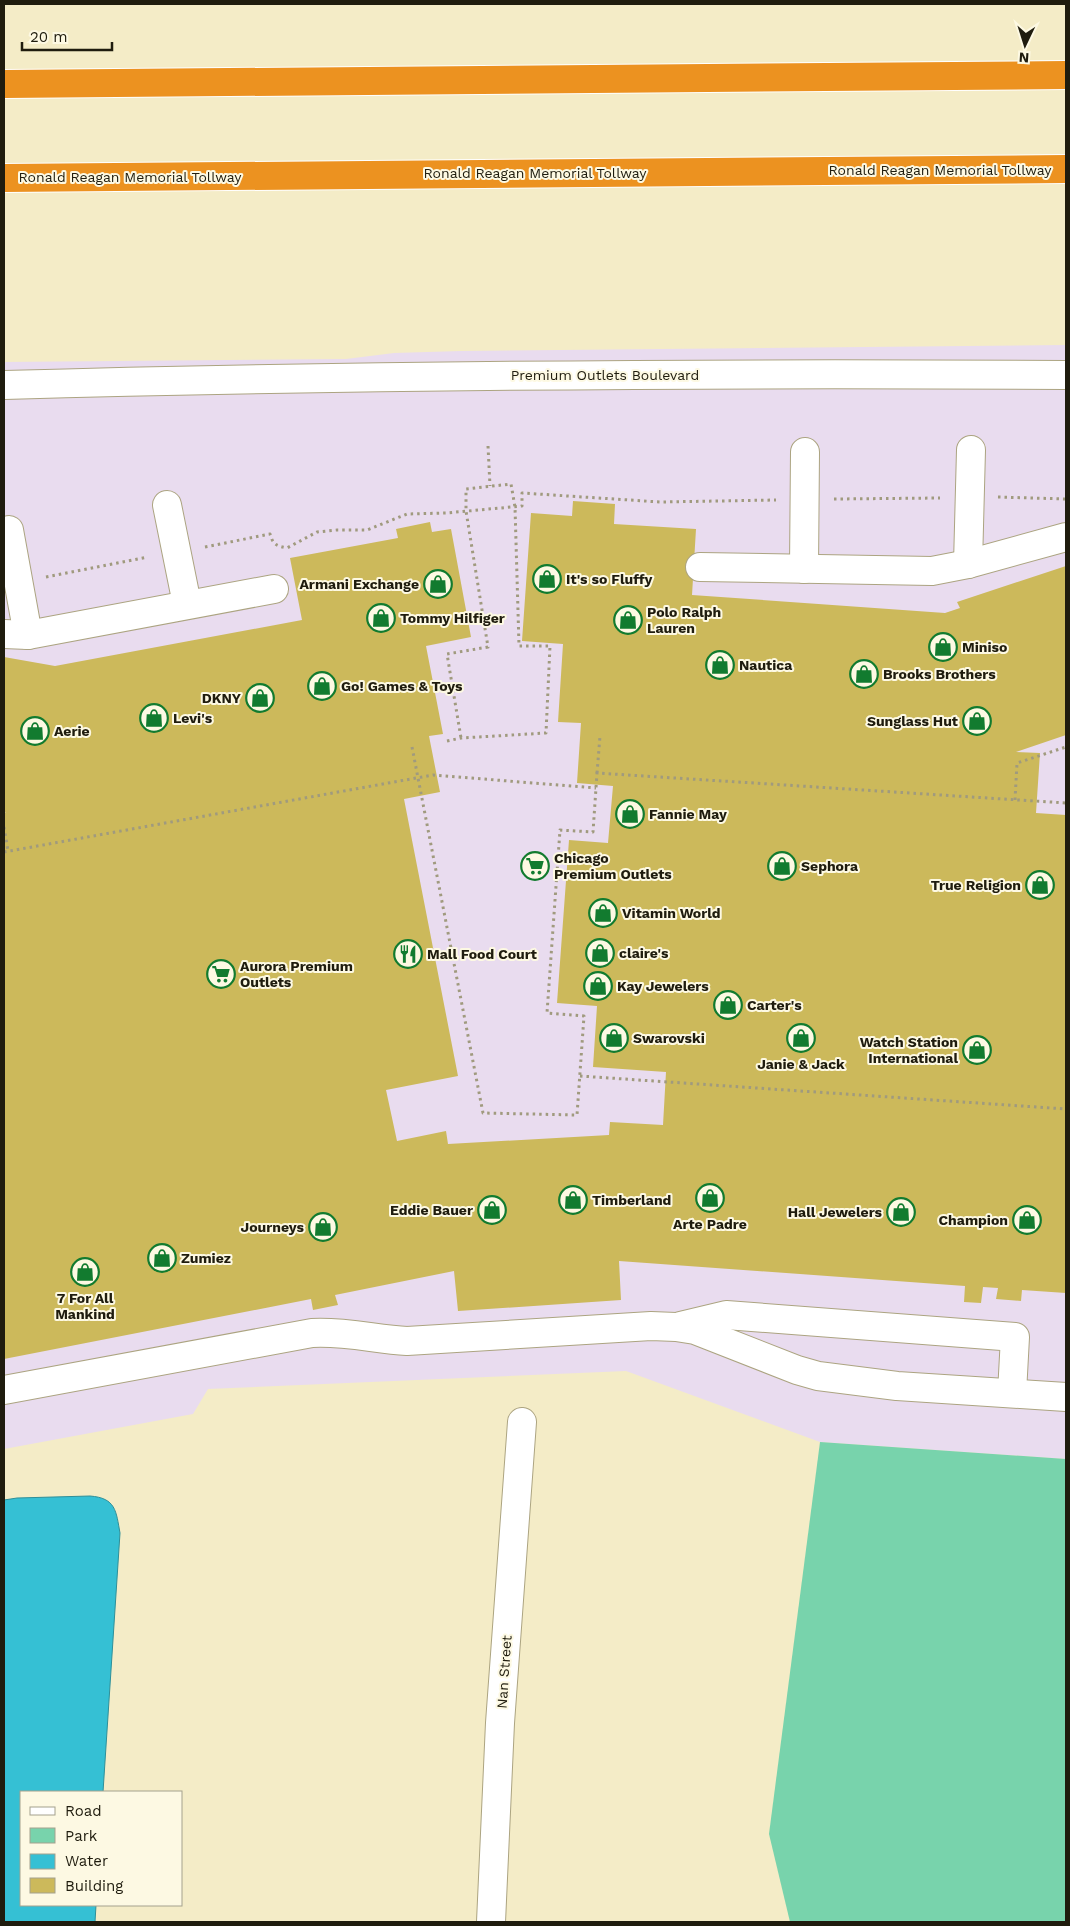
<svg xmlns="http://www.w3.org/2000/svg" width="1070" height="1926" viewBox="0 0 1070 1926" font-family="'Work Sans',sans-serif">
	<rect width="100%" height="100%" fill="#f4ecc7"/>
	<polygon fill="#e9dcef" points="1066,345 1066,1459 820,1442 626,1371 208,1389 193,1414 4,1449 4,362 346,359 394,353 461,351"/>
	<polygon fill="#78d3ac" points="820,1442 1066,1459 1066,1922 790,1922 769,1834"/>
	<path fill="#35c0d4" stroke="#2e8f99" d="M90 1496C116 1498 116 1511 120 1533L103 1792H21V1905H96L95 1922H4V1500L17 1498Z"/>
	<polygon fill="#ccb95b" points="573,501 615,504 614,524 696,529 692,595 945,613 960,608 957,602 1066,566 1066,735 1016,752 1040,753 1036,813 1066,815 1066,1293 1022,1290 1021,1301 996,1299 998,1288 983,1287 981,1303 964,1302 965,1286 619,1261 621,1300 458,1311 454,1271 335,1295 338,1305 313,1310 311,1299 4,1359 4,813 6,813 4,812 4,657 55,666 302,620 290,558 398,538 396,529 430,522 432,532 451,529 471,637 426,646 443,734 429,736 440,792 404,799 458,1076 386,1090 397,1141 446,1131 448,1144 609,1135 610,1122 663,1125 666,1072 593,1067 597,1006 557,1003 569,840 608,843 613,786 577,783 581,723 558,722 563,644 522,641 531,513 572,516"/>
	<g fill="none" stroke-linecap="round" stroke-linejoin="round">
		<defs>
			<g id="minor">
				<path d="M4 385C358 375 712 373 1066 375"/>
				<polyline points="167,505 187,604"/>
				<polyline points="9,530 28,635"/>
				<polyline points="968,564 971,450"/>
				<polyline points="700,567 932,571 968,564 1066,537"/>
				<polyline points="804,569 805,452"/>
				<polyline points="4,634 28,635 274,589"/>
				<polyline points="680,1326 726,1315 1015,1337 1012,1393"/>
				<path d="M4 1390 312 1333C344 1331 375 1339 407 1341L651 1326 676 1327 695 1330 797 1370 818 1376 897 1386 1066 1397"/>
				<polyline points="491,1922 500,1723 522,1422"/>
			</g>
			<g id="highway">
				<polyline points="4,84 1066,75"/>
				<polyline points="4,178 1066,169"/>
			</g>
		</defs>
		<use href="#minor" stroke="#aca481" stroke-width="30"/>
		<use href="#highway" stroke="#fff" stroke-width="30"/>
		<g stroke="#a09a7e" stroke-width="3" stroke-dasharray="2.5 4" stroke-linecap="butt">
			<polyline points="488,446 490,486"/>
			<polyline points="998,497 1066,499"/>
			<polyline points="834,499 940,498"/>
			<path d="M205 547 270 534C273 545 277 546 287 548L317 532 337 530H367L407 514 446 513 522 506V493L660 502 776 500"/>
			<polyline points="46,577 148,557"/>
			<polyline points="447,741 461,738 546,733 550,646 519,646 515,507 511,484 466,489 466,511 488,647 447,654 461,738"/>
			<polyline points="412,747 483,1113 577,1115 584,1016 547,1013 560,830 593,832 597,773 1066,803"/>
			<polyline points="597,773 600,736"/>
			<polyline points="1015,800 1017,763 1066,747"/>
			<polyline points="4,827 8,851"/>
			<polyline points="4,852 433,775 596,788"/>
			<polyline points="580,1076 1066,1109"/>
		</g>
		<use href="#minor" stroke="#fff" stroke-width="28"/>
		<use href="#highway" stroke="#ec9220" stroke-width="28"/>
	</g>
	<defs>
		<symbol id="shop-ring" viewBox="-11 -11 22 22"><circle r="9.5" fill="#fdf9e3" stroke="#127b2f" stroke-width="1.5"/><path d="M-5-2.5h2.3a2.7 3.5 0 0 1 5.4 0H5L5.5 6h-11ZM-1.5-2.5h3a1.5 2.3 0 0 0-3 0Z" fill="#127b2f"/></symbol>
		<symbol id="supermarket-ring" viewBox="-11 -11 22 22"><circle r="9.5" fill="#fdf9e3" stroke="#127b2f" stroke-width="1.5"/><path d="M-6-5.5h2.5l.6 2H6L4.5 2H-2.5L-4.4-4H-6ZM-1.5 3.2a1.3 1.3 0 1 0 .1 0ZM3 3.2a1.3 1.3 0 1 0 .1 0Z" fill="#127b2f"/></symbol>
		<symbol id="restaurant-ring" viewBox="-11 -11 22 22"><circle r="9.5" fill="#fdf9e3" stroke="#127b2f" stroke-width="1.5"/><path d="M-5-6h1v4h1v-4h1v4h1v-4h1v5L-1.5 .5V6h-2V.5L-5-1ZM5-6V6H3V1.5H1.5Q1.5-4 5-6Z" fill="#127b2f"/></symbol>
	</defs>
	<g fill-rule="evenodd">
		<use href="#shop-ring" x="531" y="563" width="32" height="32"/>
		<use href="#shop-ring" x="422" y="568" width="32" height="32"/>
		<use href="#shop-ring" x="365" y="602" width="32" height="32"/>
		<use href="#shop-ring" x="612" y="604" width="32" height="32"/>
		<use href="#shop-ring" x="927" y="631" width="32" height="32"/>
		<use href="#shop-ring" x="704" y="649" width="32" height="32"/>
		<use href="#shop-ring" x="848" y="658" width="32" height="32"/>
		<use href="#shop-ring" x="306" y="670" width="32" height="32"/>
		<use href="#shop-ring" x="244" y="682" width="32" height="32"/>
		<use href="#shop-ring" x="138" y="702" width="32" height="32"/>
		<use href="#shop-ring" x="961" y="705" width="32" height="32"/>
		<use href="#shop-ring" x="19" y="715" width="32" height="32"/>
		<use href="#shop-ring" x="614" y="798" width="32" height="32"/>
		<use href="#supermarket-ring" x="519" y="850" width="32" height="32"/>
		<use href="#shop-ring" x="766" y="850" width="32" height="32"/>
		<use href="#shop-ring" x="1024" y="869" width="32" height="32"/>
		<use href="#shop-ring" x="587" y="897" width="32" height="32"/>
		<use href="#shop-ring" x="584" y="937" width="32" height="32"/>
		<use href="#restaurant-ring" x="392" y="938" width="32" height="32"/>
		<use href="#supermarket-ring" x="205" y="958" width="32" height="32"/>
		<use href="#shop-ring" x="582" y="970" width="32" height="32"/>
		<use href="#shop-ring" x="712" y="989" width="32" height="32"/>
		<use href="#shop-ring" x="598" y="1022" width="32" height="32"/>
		<use href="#shop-ring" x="785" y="1022" width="32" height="32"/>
		<use href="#shop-ring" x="961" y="1034" width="32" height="32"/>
		<use href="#shop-ring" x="694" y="1182" width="32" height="32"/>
		<use href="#shop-ring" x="557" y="1184" width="32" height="32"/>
		<use href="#shop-ring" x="476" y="1194" width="32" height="32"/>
		<use href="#shop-ring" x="885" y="1196" width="32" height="32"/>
		<use href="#shop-ring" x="1011" y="1204" width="32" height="32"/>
		<use href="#shop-ring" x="307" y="1211" width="32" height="32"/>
		<use href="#shop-ring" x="146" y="1242" width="32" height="32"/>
		<use href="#shop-ring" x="69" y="1256" width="32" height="32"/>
	</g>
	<g text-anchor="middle" stroke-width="4" stroke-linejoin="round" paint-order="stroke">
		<g font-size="14" fill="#1f1c0e" stroke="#fdf9e3">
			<text x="940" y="175">Ronald Reagan Memorial Tollway</text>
			<text x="535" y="178">Ronald Reagan Memorial Tollway</text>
			<text x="130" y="182">Ronald Reagan Memorial Tollway</text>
			<text x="605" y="380">Premium Outlets Boulevard</text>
			<text transform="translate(504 1672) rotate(-86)" y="5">Nan Street</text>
		</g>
		<g font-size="14" font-weight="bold" fill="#1f1c0e" stroke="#fdf9e3" text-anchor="start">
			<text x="566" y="584">It's so Fluffy</text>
			<text x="419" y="589" text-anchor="end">Armani Exchange</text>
			<text x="647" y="617">Polo Ralph<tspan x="647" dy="16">Lauren</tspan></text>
			<text x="400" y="623">Tommy Hilfiger</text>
			<text x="962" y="652">Miniso</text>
			<text x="739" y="670">Nautica</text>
			<text x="883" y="679">Brooks Brothers</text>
			<text x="341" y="691">Go! Games &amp; Toys</text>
			<text x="241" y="703" text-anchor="end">DKNY</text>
			<text x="173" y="723">Levi's</text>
			<text x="958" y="726" text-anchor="end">Sunglass Hut</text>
			<text x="54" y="736">Aerie</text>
			<text x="649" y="819">Fannie May</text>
			<text x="554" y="863">Chicago<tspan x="554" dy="16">Premium Outlets</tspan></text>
			<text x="801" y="871">Sephora</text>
			<text x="1021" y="890" text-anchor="end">True Religion</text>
			<text x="622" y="918">Vitamin World</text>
			<text x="619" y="958">claire's</text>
			<text x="427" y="959">Mall Food Court</text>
			<text x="240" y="971">Aurora Premium<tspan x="240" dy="16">Outlets</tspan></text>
			<text x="617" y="991">Kay Jewelers</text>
			<text x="747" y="1010">Carter's</text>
			<text x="633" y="1043">Swarovski</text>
			<text x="958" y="1047" text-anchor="end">Watch Station<tspan x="958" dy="16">International</tspan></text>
			<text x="801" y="1069" text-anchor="middle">Janie &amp; Jack</text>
			<text x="592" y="1205">Timberland</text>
			<text x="473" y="1215" text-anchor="end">Eddie Bauer</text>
			<text x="882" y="1217" text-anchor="end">Hall Jewelers</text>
			<text x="1008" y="1225" text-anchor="end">Champion</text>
			<text x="710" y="1229" text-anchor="middle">Arte Padre</text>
			<text x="304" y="1232" text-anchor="end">Journeys</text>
			<text x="181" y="1263">Zumiez</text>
			<text x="85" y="1303" text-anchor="middle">7 For All<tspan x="85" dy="16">Mankind</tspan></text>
		</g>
	</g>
	<rect width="1070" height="1926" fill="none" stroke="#1f1c0e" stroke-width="10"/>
	<rect x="20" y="1791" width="162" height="115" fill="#fdf9e3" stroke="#a4a18e"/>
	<rect x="30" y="1807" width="25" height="8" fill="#ffffff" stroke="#a4a18e"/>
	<text x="65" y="1816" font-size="15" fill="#1f1c0e">Road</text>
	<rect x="30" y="1828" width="25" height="15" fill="#78d3ac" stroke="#a4a18e"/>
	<text x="65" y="1841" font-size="15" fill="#1f1c0e">Park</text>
	<rect x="30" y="1854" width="25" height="15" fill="#35c0d4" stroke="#a4a18e"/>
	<text x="65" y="1866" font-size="15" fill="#1f1c0e">Water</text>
	<rect x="30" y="1878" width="25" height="15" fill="#ccb95b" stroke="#a4a18e"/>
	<text x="65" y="1891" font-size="15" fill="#1f1c0e">Building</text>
	<g transform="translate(1025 45) rotate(184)" stroke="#fdf9e3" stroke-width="4" paint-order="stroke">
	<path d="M0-4L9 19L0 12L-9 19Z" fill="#1f1c0e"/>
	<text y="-8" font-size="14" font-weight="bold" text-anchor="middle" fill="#1f1c0e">N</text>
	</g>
	<path d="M22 42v8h90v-8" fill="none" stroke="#1f1c0e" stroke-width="2.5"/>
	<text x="30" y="42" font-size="15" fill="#1f1c0e" stroke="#fdf9e3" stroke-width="4" paint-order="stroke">20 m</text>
</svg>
